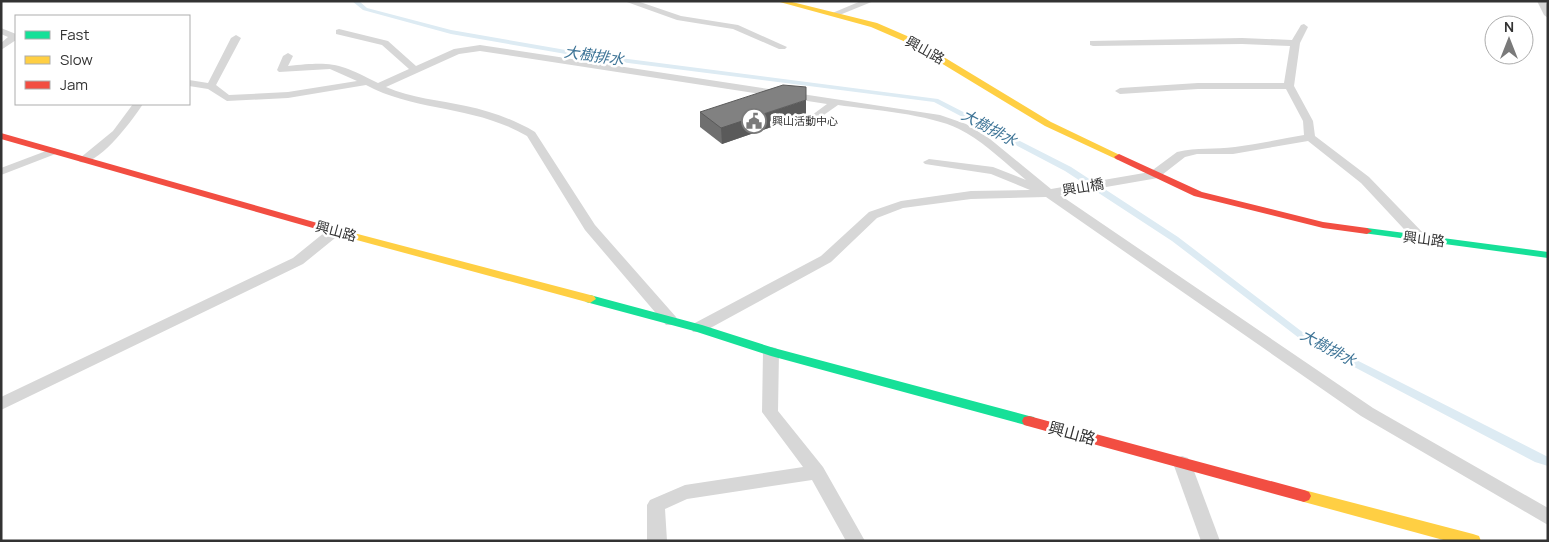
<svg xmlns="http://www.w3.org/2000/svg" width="1549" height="542" viewBox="0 0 1549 542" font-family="Manrope,'Noto Sans TC',sans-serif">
	<rect width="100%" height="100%" fill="#fff"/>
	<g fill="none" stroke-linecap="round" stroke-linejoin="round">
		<polygon fill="#ddebf3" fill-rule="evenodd" points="352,1 359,1 367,8 451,30 589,54 938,99 1071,167 1178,237 1305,334 1548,457 1548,466 1535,462 1299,338 1172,241 1065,171 934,102 589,58 451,34 363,10"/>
		<g fill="#d7d7d7" fill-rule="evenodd">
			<polygon points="624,1 637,1 681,16 738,25 787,47 785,49 779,49 733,29 677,20"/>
			<polygon points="861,1 874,1 837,16 830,14"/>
			<polygon points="1537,1 1545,1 1548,6 1548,18 1544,15"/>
			<path d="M1304 24 1308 27 1300 43 1294 86 1313 121 1315 136 1369 177 1426 236 1428 239 1426 242H1416L1361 183 1308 141 1233 154H1197L1185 157 1158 178 1060 195 1373 408 1548 508V525L1361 416 1046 197 971 199 903 208 877 218 831 262 703 332H693L691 328 693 324 821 256 869 212 901 201 971 191 1030 190 991 174 925 164 923 162 929 159 993 167 1026 180C1004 162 983 141 959 129 929 114 872 110 838 105L808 126 803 123 804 121 827 104 480 51 459 54 386 87C411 98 439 100 466 106 490 111 513 119 535 132L595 225 676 317 678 321 676 325H666L585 230 527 136C474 105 416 112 366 85L288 98 227 101 208 89 189 86V80L208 83 231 38 236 35 241 38 216 85 229 95 288 92 357 81 330 69 279 72 277 70 283 56 288 53 293 56 288 66C332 61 339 63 378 83L409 69 382 45 336 34V30L339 29 388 41 416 66 454 49 480 45 940 115 966 124 990 139 1051 189 1150 172 1177 152C1197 147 1215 150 1235 147 1258 144 1281 139 1304 135L1303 121 1286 89H1198L1120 94 1115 91 1120 88 1198 83H1284L1290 46 1242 44 1093 46 1090 45V41L1242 38 1292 40 1301 25Z"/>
			<polygon points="1,28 16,34 16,40 1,50 1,43 8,37 1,34"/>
			<path d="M133 104H143C134 118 98 167 80 162L78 160 80 158 113 131Z"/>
			<polygon points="54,148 60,151 58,153 1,175 1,168"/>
			<polygon points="335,227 341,231 340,234 303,264 1,410 1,397 293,258 330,228"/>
			<polygon points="771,347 776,348 779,352 778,411 823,467 865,541 846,541 812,480 687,499 665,509 667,541 647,541 647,505 650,500 685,485 803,467 762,412 763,352 766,348"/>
			<polygon points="1182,456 1188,458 1191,463 1220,541 1201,541 1173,463 1176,458"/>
		</g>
		<g fill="#16e098" fill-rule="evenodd">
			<polygon points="1367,228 1548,252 1548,258 1363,233 1362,231 1363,229"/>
			<polygon points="590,295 702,325 774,348 1029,416 1034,417 1036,421 1034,425 1029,426 771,356 694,331 586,302 584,299"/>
		</g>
		<g fill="#ffcf43" fill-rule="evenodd">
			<polygon points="776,1 788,1 877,23 914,39 1051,122 1124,157 1119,160 1116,159 1045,126 908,43 871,27"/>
			<polygon points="331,227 594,296 596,299 590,303 327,232 326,230"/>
			<polygon points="1304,490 1473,534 1479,536 1481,541 1447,541 1304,502 1299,500 1297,496 1299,492"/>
		</g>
		<g fill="#f24e42" fill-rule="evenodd">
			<polygon points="1,133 335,228 336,230 335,232 327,232 1,139"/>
			<polygon points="1119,154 1202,192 1323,222 1367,228 1372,231 1367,234 1323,228 1194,196 1116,159 1114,157"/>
			<polygon points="1029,416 1304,490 1309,492 1311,496 1309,500 1304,502 1024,425 1022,421 1024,417"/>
		</g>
	</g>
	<polygon fill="#6f6f6f" points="700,112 806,115 722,144 700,127"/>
	<polygon fill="#5a5a5a" points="806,100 806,115 722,144 721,128"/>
	<polygon fill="#818181" stroke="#5a5a5a" points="783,85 806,87 806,100 721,128 700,112"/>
	<defs>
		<symbol id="civic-ring" viewBox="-11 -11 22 22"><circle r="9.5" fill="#fff" stroke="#7a7a7a" stroke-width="1.5"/><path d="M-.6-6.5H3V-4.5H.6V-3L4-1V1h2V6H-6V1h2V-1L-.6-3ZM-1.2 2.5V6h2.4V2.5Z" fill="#7a7a7a"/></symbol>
	</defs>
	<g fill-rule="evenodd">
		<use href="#civic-ring" x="740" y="107" width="28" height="28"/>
	</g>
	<g text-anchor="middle" stroke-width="5" stroke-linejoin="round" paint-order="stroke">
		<g font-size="11" fill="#333" stroke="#fff" text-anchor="start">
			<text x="772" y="125">興山活動中心</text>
		</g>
		<g font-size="14" fill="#333" stroke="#fff">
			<text transform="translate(925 50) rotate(29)" y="5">興山路</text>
			<text transform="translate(1083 187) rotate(-10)" y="5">興山橋</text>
			<text transform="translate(336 231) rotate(15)" y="5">興山路</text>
			<text transform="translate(1424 239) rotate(7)" y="5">興山路</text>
		</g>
		<g font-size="15" font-style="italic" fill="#3f7597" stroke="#fff">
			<text transform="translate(594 56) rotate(8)" y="5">大樹排水</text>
			<text transform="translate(989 128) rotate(28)" y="5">大樹排水</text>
			<text transform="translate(1328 348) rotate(28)" y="5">大樹排水</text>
		</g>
		<g font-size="16" fill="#333" stroke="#fff">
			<text transform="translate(1072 433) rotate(15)" y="6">興山路</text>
		</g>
	</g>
	<rect width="1549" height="542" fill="none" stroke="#333333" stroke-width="5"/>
	<rect x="15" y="15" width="175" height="90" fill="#ffffff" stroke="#adadad"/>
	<rect x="25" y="31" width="25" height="8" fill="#16e098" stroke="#adadad"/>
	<text x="60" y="40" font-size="15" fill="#333333">Fast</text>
	<rect x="25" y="56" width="25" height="8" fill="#ffcf43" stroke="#adadad"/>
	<text x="60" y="65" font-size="15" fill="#333333">Slow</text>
	<rect x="25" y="81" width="25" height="8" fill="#f24e42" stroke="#adadad"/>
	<text x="60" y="90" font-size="15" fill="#333333">Jam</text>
	<g transform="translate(1509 40)"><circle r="24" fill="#ffffff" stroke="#adadad"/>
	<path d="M0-4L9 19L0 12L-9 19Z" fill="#7a7a7a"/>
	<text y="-8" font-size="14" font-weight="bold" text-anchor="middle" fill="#333333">N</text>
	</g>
</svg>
